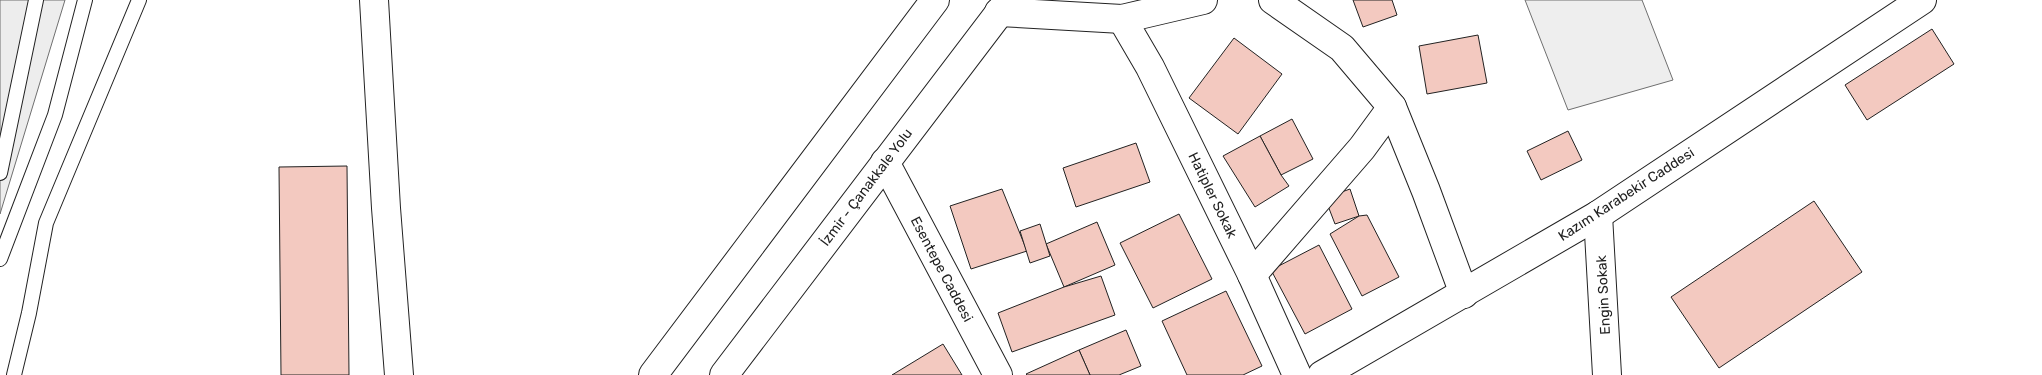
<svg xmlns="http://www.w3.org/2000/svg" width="2042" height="375" viewBox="0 0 2042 375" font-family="Rubik,sans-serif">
	<rect width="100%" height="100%" fill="#fff"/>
	<polygon fill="#eee" stroke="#6f6f6f" points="1525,0 1642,0 1673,80 1568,110"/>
	<polygon fill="#ededed" stroke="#6f6f6f" points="0,0 65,0 0,214"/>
	<g fill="#f3c9c0" stroke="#222">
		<polygon points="1353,0 1392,0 1397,15 1363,27"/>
		<polygon points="1932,29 1954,64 1867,120 1845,85"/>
		<polygon points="1478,35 1487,83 1427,94 1419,46"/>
		<polygon points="1234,38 1282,74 1238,134 1189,98"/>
		<polygon points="1292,119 1313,159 1281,175 1260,136"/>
		<polygon points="1568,131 1582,160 1541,180 1527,151"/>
		<polygon points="1260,136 1281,175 1289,186 1255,207 1223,156"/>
		<polygon points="1136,143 1150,182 1076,207 1063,168"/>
		<polygon points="347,166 349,375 281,375 279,167"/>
		<polygon points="1002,189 1027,251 971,269 950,206"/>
		<polygon points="1350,189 1359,216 1335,224 1325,198"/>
		<polygon points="1814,201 1862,272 1719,368 1671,297"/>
		<polygon points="1179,214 1212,279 1153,308 1120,243"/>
		<polygon points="1367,215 1399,277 1362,296 1330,234 1359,216"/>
		<polygon points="1097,222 1115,265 1064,287 1046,244"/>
		<polygon points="1040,224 1050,256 1030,263 1020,231"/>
		<polygon points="1319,245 1352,309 1305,334 1271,270"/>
		<polygon points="1101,276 1115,315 1012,352 998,313 1064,287"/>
		<polygon points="1226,291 1262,366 1243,375 1187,375 1162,321"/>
		<polygon points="1126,330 1141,366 1119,375 1090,375 1079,350"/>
		<polygon points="943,344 962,375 892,375"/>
		<polygon points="1079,350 1090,375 1027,375 1026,374"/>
	</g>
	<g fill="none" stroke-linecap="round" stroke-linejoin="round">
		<defs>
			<g id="lane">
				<polyline points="0,173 36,0"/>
				<polyline points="0,259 55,115 85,0"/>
				<polyline points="14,375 29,313 46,223 139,0"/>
			</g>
			<g id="street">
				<polyline points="374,0 386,208 399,375"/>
				<polyline points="1273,0 1342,48 1392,107 1426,191 1464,294"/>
				<polyline points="999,12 1122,19 1203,0"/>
				<polyline points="1122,19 1150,67 1252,275 1297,375"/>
				<polyline points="885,162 998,375"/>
				<polyline points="1598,215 1607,375"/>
				<polyline points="1252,275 1362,148 1392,107"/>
				<polyline points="1322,375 1598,215 1922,0"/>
			</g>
			<g id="highway">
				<polyline points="653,375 935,0"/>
				<polyline points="724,375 1009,0"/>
			</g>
		</defs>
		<use href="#lane" stroke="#222" stroke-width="16"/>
		<use href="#street" stroke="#222" stroke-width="30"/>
		<use href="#highway" stroke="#222" stroke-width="30"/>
		<use href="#lane" stroke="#fff" stroke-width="14"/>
		<use href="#street" stroke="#fff" stroke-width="28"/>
		<use href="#highway" stroke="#fff" stroke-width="28"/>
	</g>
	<g text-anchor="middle" stroke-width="4" stroke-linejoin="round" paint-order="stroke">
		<g font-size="14" fill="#222" stroke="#fff">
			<text transform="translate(866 187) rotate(-53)" y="5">İzmir - Çanakkale Yolu</text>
			<text transform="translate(1626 194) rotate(-33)" y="5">Kazım Karabekir Caddesi</text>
			<text transform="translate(1213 195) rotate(64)" y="5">Hatipler Sokak</text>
			<text transform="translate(942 269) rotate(62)" y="5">Esentepe Caddesi</text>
			<text transform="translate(1603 295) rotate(-93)" y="5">Engin Sokak</text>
		</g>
	</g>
</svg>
